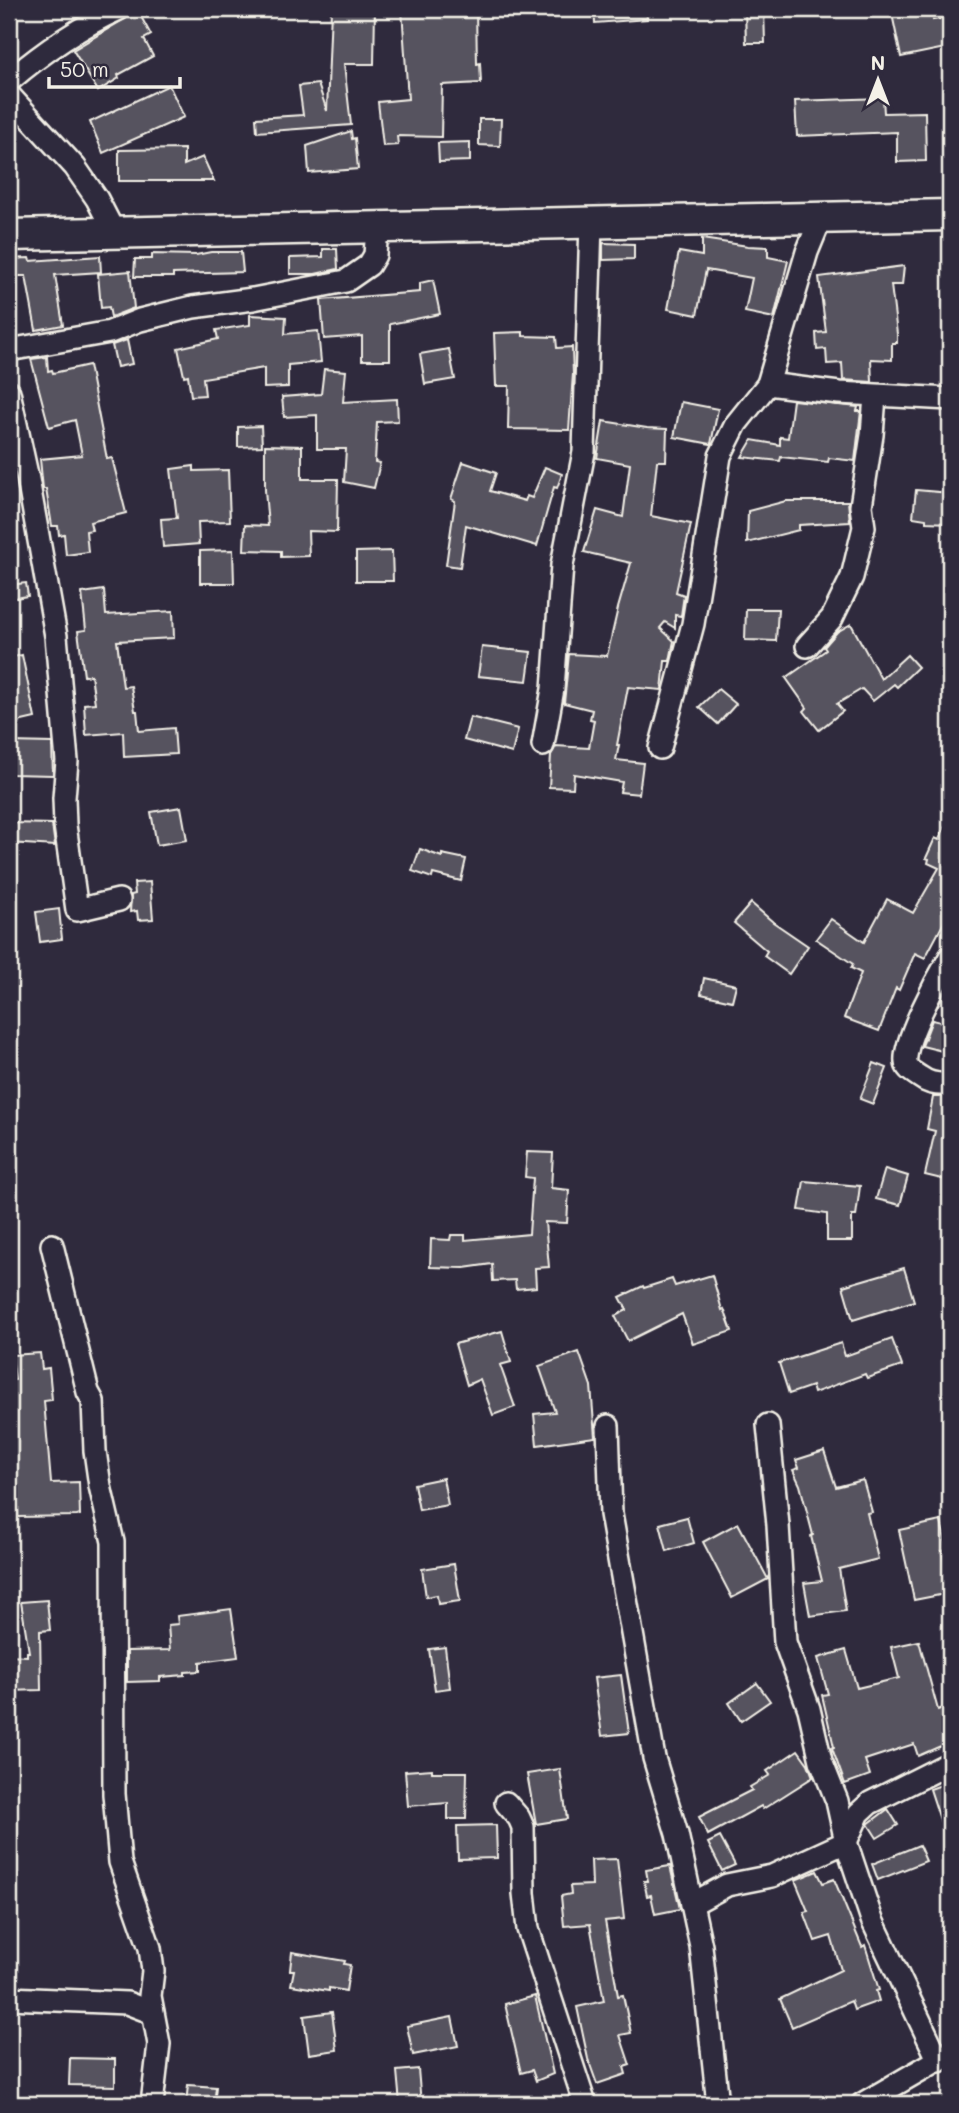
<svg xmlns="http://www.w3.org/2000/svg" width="959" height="2113" viewBox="0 0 959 2113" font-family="Mali,sans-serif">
	<rect width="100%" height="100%" fill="#2f2a3d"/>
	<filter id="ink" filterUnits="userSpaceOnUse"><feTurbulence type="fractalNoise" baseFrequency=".0143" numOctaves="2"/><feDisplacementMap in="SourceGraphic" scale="14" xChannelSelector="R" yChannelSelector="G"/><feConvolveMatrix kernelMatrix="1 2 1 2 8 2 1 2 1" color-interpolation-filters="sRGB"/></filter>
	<g filter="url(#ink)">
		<g fill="#56525f" stroke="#f4f1e8" stroke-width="2">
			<polygon points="331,9 375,9 374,64 344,64 351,125 257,132 256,118 303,115 299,86 318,84 327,111"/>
			<polygon points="402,9 476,9 477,64 480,63 481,83 442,85 441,137 397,136 398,145 383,146 378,102 408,99"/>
			<polygon points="594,9 646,9 647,19 595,23"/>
			<polygon points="745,9 764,9 765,43 746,43"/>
			<polygon points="891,9 931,9 933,20 950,17 950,47 901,57"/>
			<polygon points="138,11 151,35 144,39 153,56 118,75 119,78 98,91 73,50"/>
			<polygon points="169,85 184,117 103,153 90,122"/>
			<polygon points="883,98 884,113 925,112 926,161 897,162 897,132 797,136 795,101"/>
			<polygon points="479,119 501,119 500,146 479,145"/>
			<polygon points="351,131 352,139 355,138 358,169 309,173 307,146"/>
			<polygon points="470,142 470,161 439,162 438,143"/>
			<polygon points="184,149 184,165 203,157 214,181 119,181 119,150"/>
			<polygon points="702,239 748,246 768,247 768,257 788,261 774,318 745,312 752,278 706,270 697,315 668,309 679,252 702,256"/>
			<polygon points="603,243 634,244 634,259 603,260"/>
			<polygon points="323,249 337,249 338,269 315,274 290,274 290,258 323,257"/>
			<polygon points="211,252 241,252 243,272 173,274 173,277 134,277 135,259 152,259 152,254 196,255"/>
			<polygon points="100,256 101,272 55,275 63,325 36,330 26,276 9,276 9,259 29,258 30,261"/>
			<polygon points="904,266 902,285 891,285 897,334 897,343 892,343 892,360 871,359 872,382 843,380 842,363 827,364 826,349 817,350 816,333 826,332 819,277"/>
			<polygon points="130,271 134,308 111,317 109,307 101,308 98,274"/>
			<polygon points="433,280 440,314 390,324 390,360 362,360 362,336 324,339 321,300 420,292 420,283"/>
			<polygon points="250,315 286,317 285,334 318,331 321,362 288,365 288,387 264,388 264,368 203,378 205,395 191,396 188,375 184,376 178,348 218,339 216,330 250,325"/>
			<polygon points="523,332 523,336 556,337 557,348 572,347 573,374 569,430 508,429 509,386 496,386 494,333"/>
			<polygon points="127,340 132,364 117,367 112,345"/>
			<polygon points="449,349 455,379 425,384 420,354"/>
			<polygon points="47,357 48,371 52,370 53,373 89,365 107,459 112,458 126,513 90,522 92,530 86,531 88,552 66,555 64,534 59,535 58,526 52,526 46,489 43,489 40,459 82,455 75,420 49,427 31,359"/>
			<polygon points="324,369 346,371 343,402 397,399 398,421 377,422 375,462 380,463 374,488 344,482 346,449 317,449 317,415 284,417 282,397 321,394"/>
			<polygon points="793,400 858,407 857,411 861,411 855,461 829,458 828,462 781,457 780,461 742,457 752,440 780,445 780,437 788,438"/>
			<polygon points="681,402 718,409 711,444 674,437"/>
			<polygon points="603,421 647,428 667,429 666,461 657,461 651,516 691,524 676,592 684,595 681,616 675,615 675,628 665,622 660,628 674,641 670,661 665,661 662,690 628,687 617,745 619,745 616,760 643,763 639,794 620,792 622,782 574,774 573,788 549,787 551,755 556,746 589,748 594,720 590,719 592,710 564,703 569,654 607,656 618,608 631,563 584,552 597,510 623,517 630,464 597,458"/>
			<polygon points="261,426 262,446 238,447 238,427"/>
			<polygon points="265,445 302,446 302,479 338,479 337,532 308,531 309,556 281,557 281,551 244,550 245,525 268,526 265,490"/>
			<polygon points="463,462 496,473 490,491 525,501 527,496 532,498 545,467 562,474 557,488 554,487 537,546 466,525 460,567 446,565 455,501 451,499"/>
			<polygon points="194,466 194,471 228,470 230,521 198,522 199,544 163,547 161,519 177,518 171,469"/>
			<polygon points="916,490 950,493 950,523 926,522 926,519 913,517"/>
			<polygon points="786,501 848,501 850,522 799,525 799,530 747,543 748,511"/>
			<polygon points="233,550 234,583 200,583 200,551"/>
			<polygon points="392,551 393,581 356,581 356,552"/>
			<polygon points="26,583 28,596 9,599 9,585"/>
			<polygon points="104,590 106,615 173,611 174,638 117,641 123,687 131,686 135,711 137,711 139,731 174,728 176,754 124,757 123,732 86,735 84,704 95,703 91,675 84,676 78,631 86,630 82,593"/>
			<polygon points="746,609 778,609 776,641 745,640"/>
			<polygon points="851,624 881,679 907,655 918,667 897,687 894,684 873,701 862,689 837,704 843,711 819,730 804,711 807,708 786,678 826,650 824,647 837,632"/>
			<polygon points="482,647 531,652 527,681 478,676"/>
			<polygon points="22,655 35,718 9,724 9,658"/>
			<polygon points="718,689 736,704 718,724 699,707"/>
			<polygon points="470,717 518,729 512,753 464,740"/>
			<polygon points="11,742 52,743 53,775 11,774"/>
			<polygon points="181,807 187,840 157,845 151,812"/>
			<polygon points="950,815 950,911 925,958 915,953 899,990 896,988 879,1031 844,1018 861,973 851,968 853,964 816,939 831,919 864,942 887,899 913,913 939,868 928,863 929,859 926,858 935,838 939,840"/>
			<polygon points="9,823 52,824 55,846 9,843"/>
			<polygon points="420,849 442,857 442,854 466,859 461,881 433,874 432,878 412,871"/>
			<polygon points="150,882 153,919 138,920 137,911 130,912 131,895 135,894 134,883"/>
			<polygon points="751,903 773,922 808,946 789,974 764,956 767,951 734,923"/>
			<polygon points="59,909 62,939 40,942 36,912"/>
			<polygon points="704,978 736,985 732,1001 701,994"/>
			<polygon points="932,1020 950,1024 950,1053 922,1046"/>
			<polygon points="874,1063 887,1068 873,1104 860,1099"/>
			<polygon points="933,1097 950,1097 950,1181 925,1175 935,1131 927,1129"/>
			<polygon points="527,1152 553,1153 551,1188 569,1190 567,1223 545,1222 549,1267 535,1268 536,1287 516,1289 515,1280 493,1281 492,1264 464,1268 430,1267 431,1239 450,1240 451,1235 465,1235 465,1240 529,1234 533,1178 525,1177"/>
			<polygon points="885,1169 908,1176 900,1205 876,1199"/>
			<polygon points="804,1181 860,1186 856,1216 852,1216 852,1241 827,1241 827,1214 799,1210"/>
			<polygon points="904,1268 914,1301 853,1320 843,1286"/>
			<polygon points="712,1275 722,1310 724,1309 732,1331 693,1344 682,1314 628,1341 615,1316 627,1310 620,1297 643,1286 644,1288 672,1279 675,1286"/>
			<polygon points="502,1331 511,1362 500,1365 515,1407 493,1415 480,1379 467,1385 455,1344"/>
			<polygon points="892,1339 902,1366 867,1378 865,1374 814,1393 812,1386 789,1394 779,1363 841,1343 845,1356"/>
			<polygon points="579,1352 591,1386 595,1437 537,1445 534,1414 555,1412 539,1366"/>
			<polygon points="40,1353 42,1369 49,1368 52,1400 44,1401 51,1483 79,1482 80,1515 77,1516 18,1517 15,1470 9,1472 9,1381 15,1380 12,1355"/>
			<polygon points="824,1451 836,1487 863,1480 872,1512 867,1513 878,1559 839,1569 846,1611 810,1616 804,1583 822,1581 811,1536 813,1535 800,1485 793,1470 799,1468 796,1460"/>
			<polygon points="443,1478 448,1505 419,1510 414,1484"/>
			<polygon points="687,1517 694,1543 667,1551 660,1524"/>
			<polygon points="941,1521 947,1550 942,1551 950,1593 914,1600 899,1530"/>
			<polygon points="738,1523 768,1579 732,1598 703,1542"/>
			<polygon points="454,1564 460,1601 438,1604 437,1595 426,1597 422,1569"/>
			<polygon points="47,1600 50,1630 40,1631 41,1690 9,1691 9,1655 27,1656 27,1652 29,1652 21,1602"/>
			<polygon points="231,1609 238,1657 200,1662 200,1671 185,1672 185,1675 160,1677 160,1681 127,1682 127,1651 170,1650 168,1625 178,1624 177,1616"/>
			<polygon points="919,1641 938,1710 950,1705 950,1742 918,1756 914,1744 865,1760 870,1775 845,1784 832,1748 834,1747 822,1695 828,1694 818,1658 846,1650 857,1688 899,1678 891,1647"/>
			<polygon points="445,1647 450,1688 435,1690 429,1649"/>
			<polygon points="621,1675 629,1733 602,1736 594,1678"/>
			<polygon points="757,1683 770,1701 741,1721 729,1703"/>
			<polygon points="798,1750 808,1764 813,1777 763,1809 761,1806 708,1835 699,1817 752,1790 750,1787 770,1775 767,1771"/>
			<polygon points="432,1769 432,1772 467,1772 466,1819 448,1819 448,1803 408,1806 405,1771"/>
			<polygon points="560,1769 567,1819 536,1824 527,1774"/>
			<polygon points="944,1784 950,1803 950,1841 947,1841 930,1789"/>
			<polygon points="888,1809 898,1825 877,1838 868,1824"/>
			<polygon points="496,1825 497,1858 458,1859 457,1826"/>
			<polygon points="720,1837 735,1865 722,1871 708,1843"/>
			<polygon points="919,1845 926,1861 878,1880 872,1864"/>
			<polygon points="617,1859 624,1919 605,1921 618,1996 623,1995 631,2033 620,2035 630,2065 624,2067 626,2074 597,2084 588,2059 577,2007 604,2001 590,1924 564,1926 561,1896 571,1894 570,1886 592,1885 591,1860"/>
			<polygon points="670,1866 680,1909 655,1914 651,1895 647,1896 644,1881 648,1881 646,1870"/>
			<polygon points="817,1871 823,1883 834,1879 862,1947 865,1945 879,1990 876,1991 879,2001 854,2010 851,2001 792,2027 780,1999 841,1970 831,1936 815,1941 804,1912 808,1911 795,1880"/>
			<polygon points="292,1952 345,1961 344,1964 350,1965 346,1991 329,1988 329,1991 291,1985 294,1970 290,1970"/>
			<polygon points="535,1996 553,2074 536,2081 532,2070 521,2073 505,2004"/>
			<polygon points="332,2012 337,2050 309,2054 304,2016"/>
			<polygon points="452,2017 458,2046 413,2055 407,2026"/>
			<polygon points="70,2058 115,2059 115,2086 69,2085"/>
			<polygon points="418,2069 421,2104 400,2104 397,2071"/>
			<polygon points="188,2085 216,2087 214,2104 186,2104"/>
		</g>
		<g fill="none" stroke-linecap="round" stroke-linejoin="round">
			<defs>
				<g id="minor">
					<path d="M9 81C42 53 79 27 119 9"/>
					<polyline points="9,95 75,167 97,199 114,232"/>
					<polyline points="9,350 110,332 140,320 193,307 253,299 346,281 369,265 375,255 377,228"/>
					<polyline points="768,384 839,393 950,399"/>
					<polyline points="9,392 28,479 56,636 67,761 64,798 65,825 77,910 119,900"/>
					<polyline points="807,646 832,618 852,577 864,527 861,506 872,435 875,396"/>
					<polyline points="543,745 553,689 562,565 584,452 591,222"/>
					<polyline points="660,748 693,624 720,456 736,424 768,384 807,252 821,218"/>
					<path d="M950 957C940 974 898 1050 907 1066 909 1071 916 1074 920 1077 929 1084 939 1085 950 1084"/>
					<polyline points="52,1245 88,1392 93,1401 95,1451 100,1486 113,1542 114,1794 120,1862 150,1948 153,1971 150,1996 159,2044 152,2104"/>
					<polyline points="768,1425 778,1525 785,1642 809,1709 821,1761 837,1801 846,1842 872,1920 939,2061"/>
					<polyline points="608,1426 611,1514 654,1758 677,1834 701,1946 718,2104"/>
					<polyline points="506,1803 519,1818 523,1827 524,1893 528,1929 585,2104"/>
					<polyline points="692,1904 727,1885 772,1876 846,1842 859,1813 870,1803 950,1763"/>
					<polyline points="9,1998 127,2003 153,2013"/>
					<polyline points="862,2104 950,2053"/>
				</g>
				<polyline id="secondary" points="9,235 950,215"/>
			</defs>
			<use href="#minor" stroke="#f4f1e8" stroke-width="26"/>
			<use href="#secondary" stroke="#f4f1e8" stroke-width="35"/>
			<use href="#minor" stroke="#2f2a3d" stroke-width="21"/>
			<use href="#secondary" stroke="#2f2a3d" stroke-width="30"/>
		</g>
	</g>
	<rect width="959" height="2113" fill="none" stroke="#2f2a3d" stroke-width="35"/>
	<rect x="18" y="18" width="924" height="2078" fill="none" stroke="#f4f1e8" stroke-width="2.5" filter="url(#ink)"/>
	<g transform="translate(878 80)" stroke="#2f2a3d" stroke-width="5" paint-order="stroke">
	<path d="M0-5L12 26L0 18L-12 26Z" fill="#f4f1e8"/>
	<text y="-10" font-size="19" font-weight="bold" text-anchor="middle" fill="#f4f1e8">N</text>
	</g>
	<path d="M49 77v10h131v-10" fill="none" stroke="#f4f1e8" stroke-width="3.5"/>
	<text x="60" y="77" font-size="21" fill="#f4f1e8" stroke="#2f2a3d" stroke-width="5" paint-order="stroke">50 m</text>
</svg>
